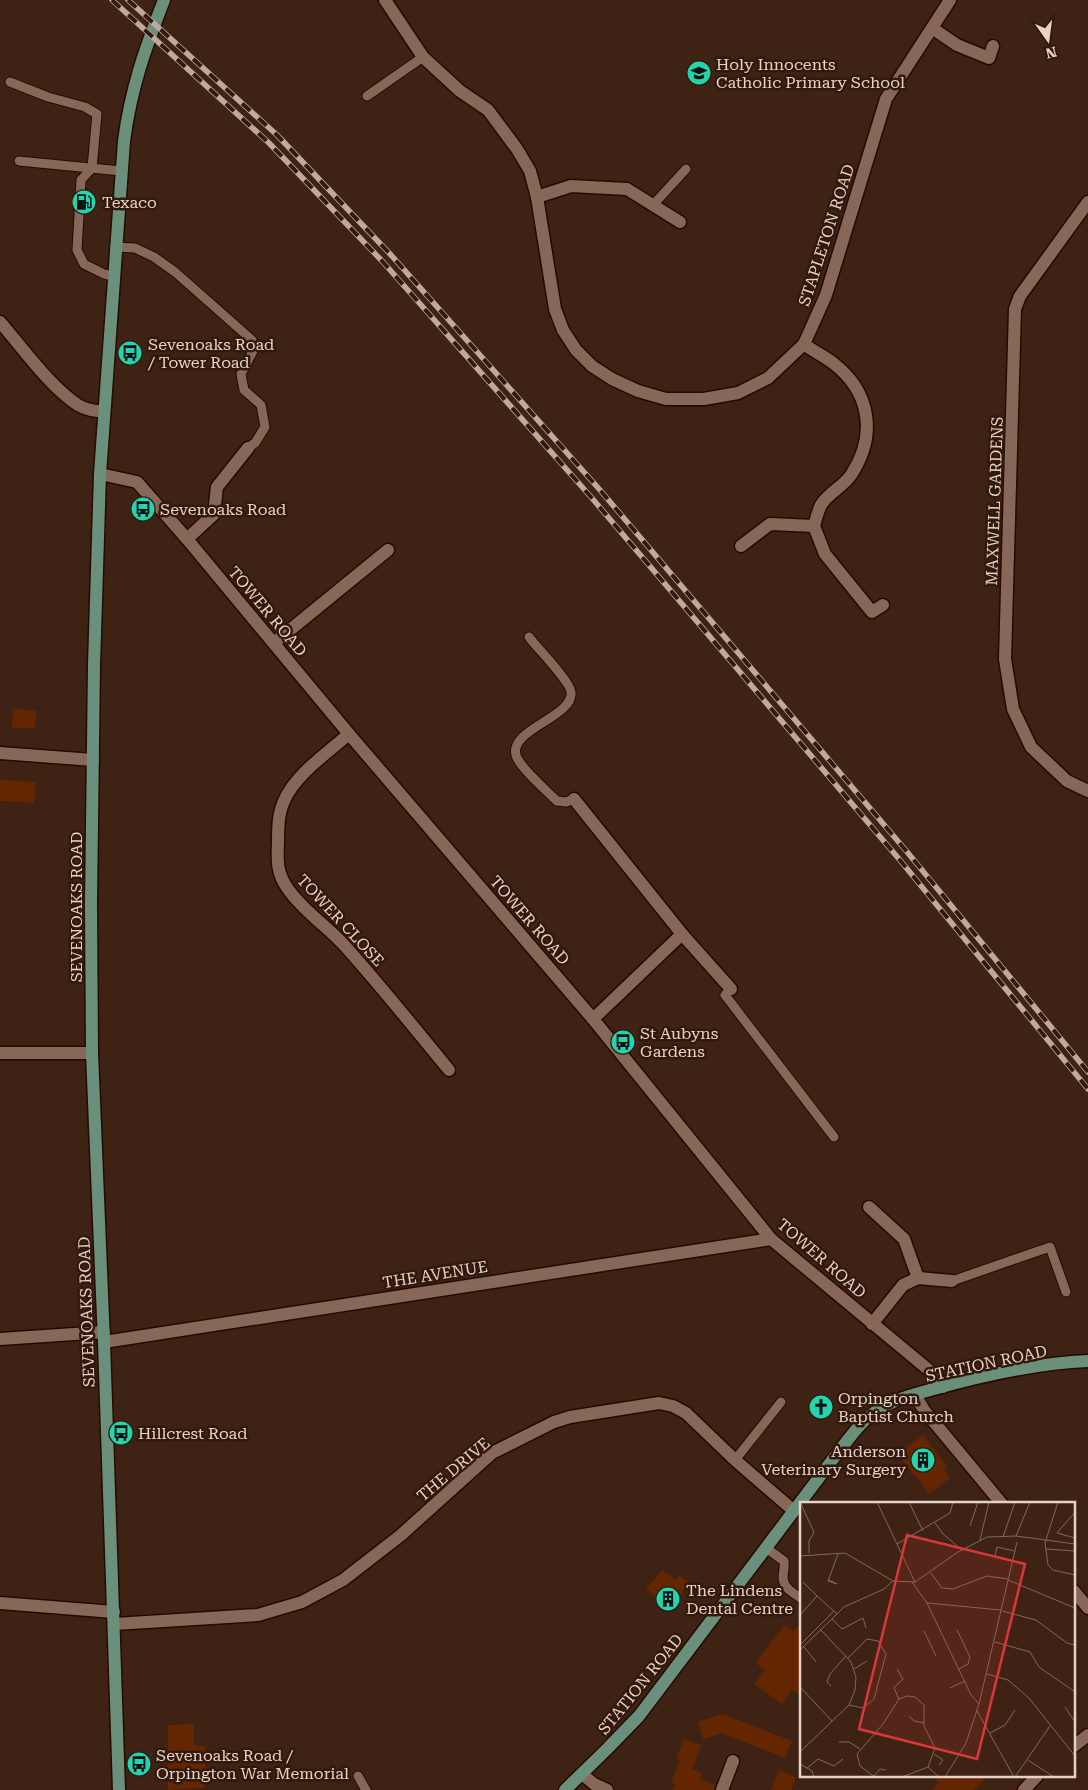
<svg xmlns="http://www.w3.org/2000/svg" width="1088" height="1790" viewBox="0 0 1088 1790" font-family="'Roboto Serif',serif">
	<rect width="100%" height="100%" fill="#3e2315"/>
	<g fill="#632600">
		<polygon points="13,709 36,711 35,729 12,727"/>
		<polygon points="0,780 36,782 34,803 0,801"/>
		<polygon points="923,1435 947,1467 944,1470 950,1478 929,1494 898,1454"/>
		<polygon points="662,1570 675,1580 679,1575 690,1583 669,1608 646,1589"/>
		<polygon points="802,1620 802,1696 792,1690 782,1704 754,1684 765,1670 756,1663 784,1625 794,1632"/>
		<polygon points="723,1714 792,1741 785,1758 722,1733 703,1739 698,1722"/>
		<polygon points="194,1724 194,1746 205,1746 205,1788 168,1790 168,1725"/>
		<polygon points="684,1739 701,1745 692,1769 702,1773 700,1779 715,1785 714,1790 673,1790 675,1784 671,1783 680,1760 676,1759"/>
		<polygon points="779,1770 796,1777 791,1790 771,1790"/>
		<polygon points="931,1776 988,1776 974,1790 932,1790 939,1783"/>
	</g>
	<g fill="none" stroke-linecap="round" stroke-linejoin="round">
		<defs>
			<g id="lane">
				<polyline points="10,82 48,97 85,107 97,114 92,168 81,180 77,250 84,264 104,274 113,276"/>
				<polyline points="367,96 423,57"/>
				<polyline points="19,161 121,171"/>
				<polyline points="653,205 686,169"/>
				<polyline points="115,247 135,248 154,257 175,272 252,340 253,351 241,374 244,390 261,405 265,427 255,443 248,448"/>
				<path d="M529 637C537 648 570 681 571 692 574 717 509 729 516 755 519 767 547 791 557 801L566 802 574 799"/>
				<polyline points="731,989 725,995 834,1137"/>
				<polyline points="952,1281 1050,1247 1066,1292"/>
				<polyline points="735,1460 781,1402"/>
				<path d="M766 1548 784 1561C785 1567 783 1572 783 1578 784 1589 794 1593 802 1599"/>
				<polyline points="358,1776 366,1790"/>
			</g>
			<g id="street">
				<polyline points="385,0 423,57 460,91 488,110 517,149 530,171 537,197 555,309 563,330 576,350 592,366 612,379 638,391 666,399 704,399 738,393 768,378 804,344 826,295 886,99 950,0"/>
				<polyline points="932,28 957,45 989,58 993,46"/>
				<polyline points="537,197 571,186 627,189 680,222"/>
				<polyline points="1088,202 1020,296 1015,309 1005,659 1013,709 1031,747 1067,781 1088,791"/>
				<path d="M0 322C21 346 51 388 78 405 86 410 95 411 104 412"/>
				<path d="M804 344C813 351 824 356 833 363 871 392 877 436 851 475 844 486 828 493 821 505 818 511 816 519 814 526L825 554 872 612 883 605"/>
				<polyline points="100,474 137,482 187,539 349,734 593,1019 771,1239 930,1371 943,1387"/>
				<polyline points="187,539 214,514 217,487 248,448"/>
				<polyline points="741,546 770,524 814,526"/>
				<polyline points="274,643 388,550"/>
				<path d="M349 734C327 753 295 775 284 801 278 814 278 829 278 843 277 861 277 874 288 889 304 912 326 925 344 945 381 986 415 1029 449 1070"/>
				<polyline points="0,753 93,760"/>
				<polyline points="574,799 682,934 731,989"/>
				<polyline points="593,1019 682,934"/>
				<polyline points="0,1053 92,1053"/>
				<polyline points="869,1207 904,1239 918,1278"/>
				<polyline points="872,1324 903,1285 918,1278 952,1281"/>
				<polyline points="0,1339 104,1332"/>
				<polyline points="104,1342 771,1239"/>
				<polyline points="915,1395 924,1410 1002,1504"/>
				<polyline points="1074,1591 1088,1608"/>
				<polyline points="0,1603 114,1612"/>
				<polyline points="115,1624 258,1615 302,1602 343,1580 401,1535 492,1453 554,1422 570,1417 659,1403 673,1406 686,1413 735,1460 794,1511"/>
				<polyline points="1074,1746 1088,1735"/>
				<polyline points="582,1774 594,1784 607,1790"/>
				<polyline points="722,1790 733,1761"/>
				<polyline points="1024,1790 1037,1776"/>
			</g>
			<g id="primary">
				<path d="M119 1790 104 1342 92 1053 91 904 94 665 100 474 124 141C131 88 145 49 164 0"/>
				<path d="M565 1790 607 1749 639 1716 833 1459C847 1442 860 1420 880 1409 895 1399 913 1395 930 1390 980 1376 1035 1363 1088 1361"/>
			</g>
		</defs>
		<use href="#lane" stroke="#240b01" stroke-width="11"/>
		<use href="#street" stroke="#240b01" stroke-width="15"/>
		<use href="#primary" stroke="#240b01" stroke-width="15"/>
		<use href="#lane" stroke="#876757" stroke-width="9"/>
		<use href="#street" stroke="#876757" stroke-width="12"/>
		<use href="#primary" stroke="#6a907c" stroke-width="12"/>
		<defs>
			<g id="rail">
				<polyline points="112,0 269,143 383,262 591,497 899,859 1088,1089"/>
				<polyline points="128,0 277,135 391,255 600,490 908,853 1088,1072"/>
			</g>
		</defs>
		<use href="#rail" stroke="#bea99f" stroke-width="5.5"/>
		<use href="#rail" stroke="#33190b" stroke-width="4" stroke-dasharray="11" stroke-linecap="butt"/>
	</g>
	<defs>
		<symbol id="school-disc" viewBox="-11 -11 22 22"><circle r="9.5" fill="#22d5af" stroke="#33190b"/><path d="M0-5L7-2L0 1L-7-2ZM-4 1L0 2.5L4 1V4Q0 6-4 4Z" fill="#111"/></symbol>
		<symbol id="fuel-disc" viewBox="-11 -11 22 22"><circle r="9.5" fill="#22d5af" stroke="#33190b"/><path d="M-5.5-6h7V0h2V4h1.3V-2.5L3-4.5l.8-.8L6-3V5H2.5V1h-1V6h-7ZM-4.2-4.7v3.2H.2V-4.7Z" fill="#111"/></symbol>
		<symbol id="bus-disc" viewBox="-11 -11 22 22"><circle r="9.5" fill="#22d5af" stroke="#33190b"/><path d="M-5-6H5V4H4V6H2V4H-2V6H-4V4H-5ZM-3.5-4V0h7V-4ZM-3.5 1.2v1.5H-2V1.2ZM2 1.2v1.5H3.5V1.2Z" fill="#111"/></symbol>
		<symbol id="church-disc" viewBox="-11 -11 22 22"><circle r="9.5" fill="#22d5af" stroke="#33190b"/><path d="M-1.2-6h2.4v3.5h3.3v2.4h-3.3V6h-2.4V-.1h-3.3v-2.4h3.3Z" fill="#111"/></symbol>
		<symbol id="building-disc" viewBox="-11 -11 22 22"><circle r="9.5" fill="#22d5af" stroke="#33190b"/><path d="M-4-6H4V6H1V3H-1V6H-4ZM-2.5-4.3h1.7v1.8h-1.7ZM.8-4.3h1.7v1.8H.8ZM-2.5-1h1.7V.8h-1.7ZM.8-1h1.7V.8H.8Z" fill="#111"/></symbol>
	</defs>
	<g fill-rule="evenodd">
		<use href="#school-disc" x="685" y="59" width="28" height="28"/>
		<use href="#fuel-disc" x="70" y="188" width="28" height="28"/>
		<use href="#bus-disc" x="116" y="339" width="28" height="28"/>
		<use href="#bus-disc" x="129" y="495" width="28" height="28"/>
		<use href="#bus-disc" x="609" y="1028" width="28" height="28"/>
		<use href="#church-disc" x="807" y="1393" width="28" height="28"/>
		<use href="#bus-disc" x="107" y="1419" width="28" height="28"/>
		<use href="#building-disc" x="909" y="1446" width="28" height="28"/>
		<use href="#building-disc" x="654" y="1585" width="28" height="28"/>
		<use href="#bus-disc" x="125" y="1750" width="28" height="28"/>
	</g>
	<g text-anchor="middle" stroke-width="5" stroke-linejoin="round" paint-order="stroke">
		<g font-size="16" fill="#e5d2c9" stroke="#33190b" text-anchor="start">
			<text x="716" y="70">Holy Innocents<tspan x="716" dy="18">Catholic Primary School</tspan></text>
			<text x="102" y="208">Texaco</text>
			<text x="148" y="350">Sevenoaks Road<tspan x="148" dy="18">/ Tower Road</tspan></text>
			<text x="160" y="515">Sevenoaks Road</text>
			<text x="640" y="1039">St Aubyns<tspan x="640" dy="18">Gardens</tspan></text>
			<text x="838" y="1404">Orpington<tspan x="838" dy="18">Baptist Church</tspan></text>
			<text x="138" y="1439">Hillcrest Road</text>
			<text x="906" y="1457" text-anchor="end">Anderson<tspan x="906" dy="18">Veterinary Surgery</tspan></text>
			<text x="686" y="1596">The Lindens<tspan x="686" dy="18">Dental Centre</tspan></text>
			<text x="156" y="1761">Sevenoaks Road /<tspan x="156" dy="18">Orpington War Memorial</tspan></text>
		</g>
		<g font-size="16" fill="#e5d2c9" stroke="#33190b">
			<text transform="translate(826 235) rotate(-72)" y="6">STAPLETON ROAD</text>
			<text transform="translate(994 501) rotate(-88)" y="6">MAXWELL GARDENS</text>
			<text transform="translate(268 611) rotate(50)" y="6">TOWER ROAD</text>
			<text transform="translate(76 907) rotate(-90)" y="6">SEVENOAKS ROAD</text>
			<text transform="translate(341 920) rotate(47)" y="6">TOWER CLOSE</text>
			<text transform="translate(530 920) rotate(49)" y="6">TOWER ROAD</text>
			<text transform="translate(822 1258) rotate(41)" y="6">TOWER ROAD</text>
			<text transform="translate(435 1274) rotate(-9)" y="6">THE AVENUE</text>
			<text transform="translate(86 1312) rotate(-92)" y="6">SEVENOAKS ROAD</text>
			<text transform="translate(986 1363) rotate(-12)" y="6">STATION ROAD</text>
			<text transform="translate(453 1469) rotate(-40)" y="6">THE DRIVE</text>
			<text transform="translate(640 1684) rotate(-51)" y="6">STATION ROAD</text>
		</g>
	</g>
	<g transform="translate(800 1502)">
		<rect width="275" height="275" fill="#3e2315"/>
		<path fill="none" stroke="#81695d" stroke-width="1" d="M0 0 14 30 9 39V51M77 0 115 80M109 0 123 29M258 0 245 41 248 63 253 68 275 73M275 10 257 31 275 36M135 21 143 32 162 48M170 24 178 0M216 34 230 0M203 35 215 0M180 38 189 0M97 42 150 11 153 0M246 47 275 49M0 54 45 51 93 79 115 80 158 50 187 35 216 34 275 42M195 54 197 45 214 49M131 71 142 86 153 87 187 74 208 77M29 78 37 82 28 79 38 52M208 78 275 106M3 80 17 94M112 80 127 101 171 193 179 202M127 101 201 108M202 109 236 118 267 141 275 143M0 113 17 94 37 112M32 117 42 127 63 116 66 126M157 128 170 155 168 162 159 167M124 129 136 154M195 140 230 150 239 165 275 190M0 143 34 109M4 145 16 160M0 148 44 105 84 87 93 79M48 156 67 137 78 139 86 152 74 197 63 206 49 203M54 167 67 159M97 167 103 177 94 186 99 197M187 172 208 178 229 196 275 254M31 184 27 180 30 172 46 154M0 185 32 219M150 186 165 179M265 205 275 220M177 209 214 275M109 214 114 219 124 221M190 231 205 223 215 208M39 240H49L60 247M0 250 49 203 55 188 56 175 51 160 20 127M134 252 143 258 139 263M228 258 254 275M0 262 12 269 14 275M7 266 18 257 34 264 43 257M74 274 80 267 86 268M75 275 60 264 57 252 83 222 99 197 107 194 115 195 124 203V224L135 246 128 265 139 275M102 275 128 265M145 275 166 241 179 202 217 40M215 275 250 224"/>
		<path fill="#d83938" fill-opacity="0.15" stroke="#d83938" stroke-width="2.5" d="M107 33 225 62 177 257 59 227Z"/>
		<rect width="275" height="275" fill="none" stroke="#e5d2c9" stroke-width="2.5"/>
	</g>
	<g transform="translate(1048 40) rotate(166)" stroke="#33190b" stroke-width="4" paint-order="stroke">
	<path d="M0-4L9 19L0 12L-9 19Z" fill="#e5d2c9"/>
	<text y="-8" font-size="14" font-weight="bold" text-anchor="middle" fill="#e5d2c9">N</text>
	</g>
</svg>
